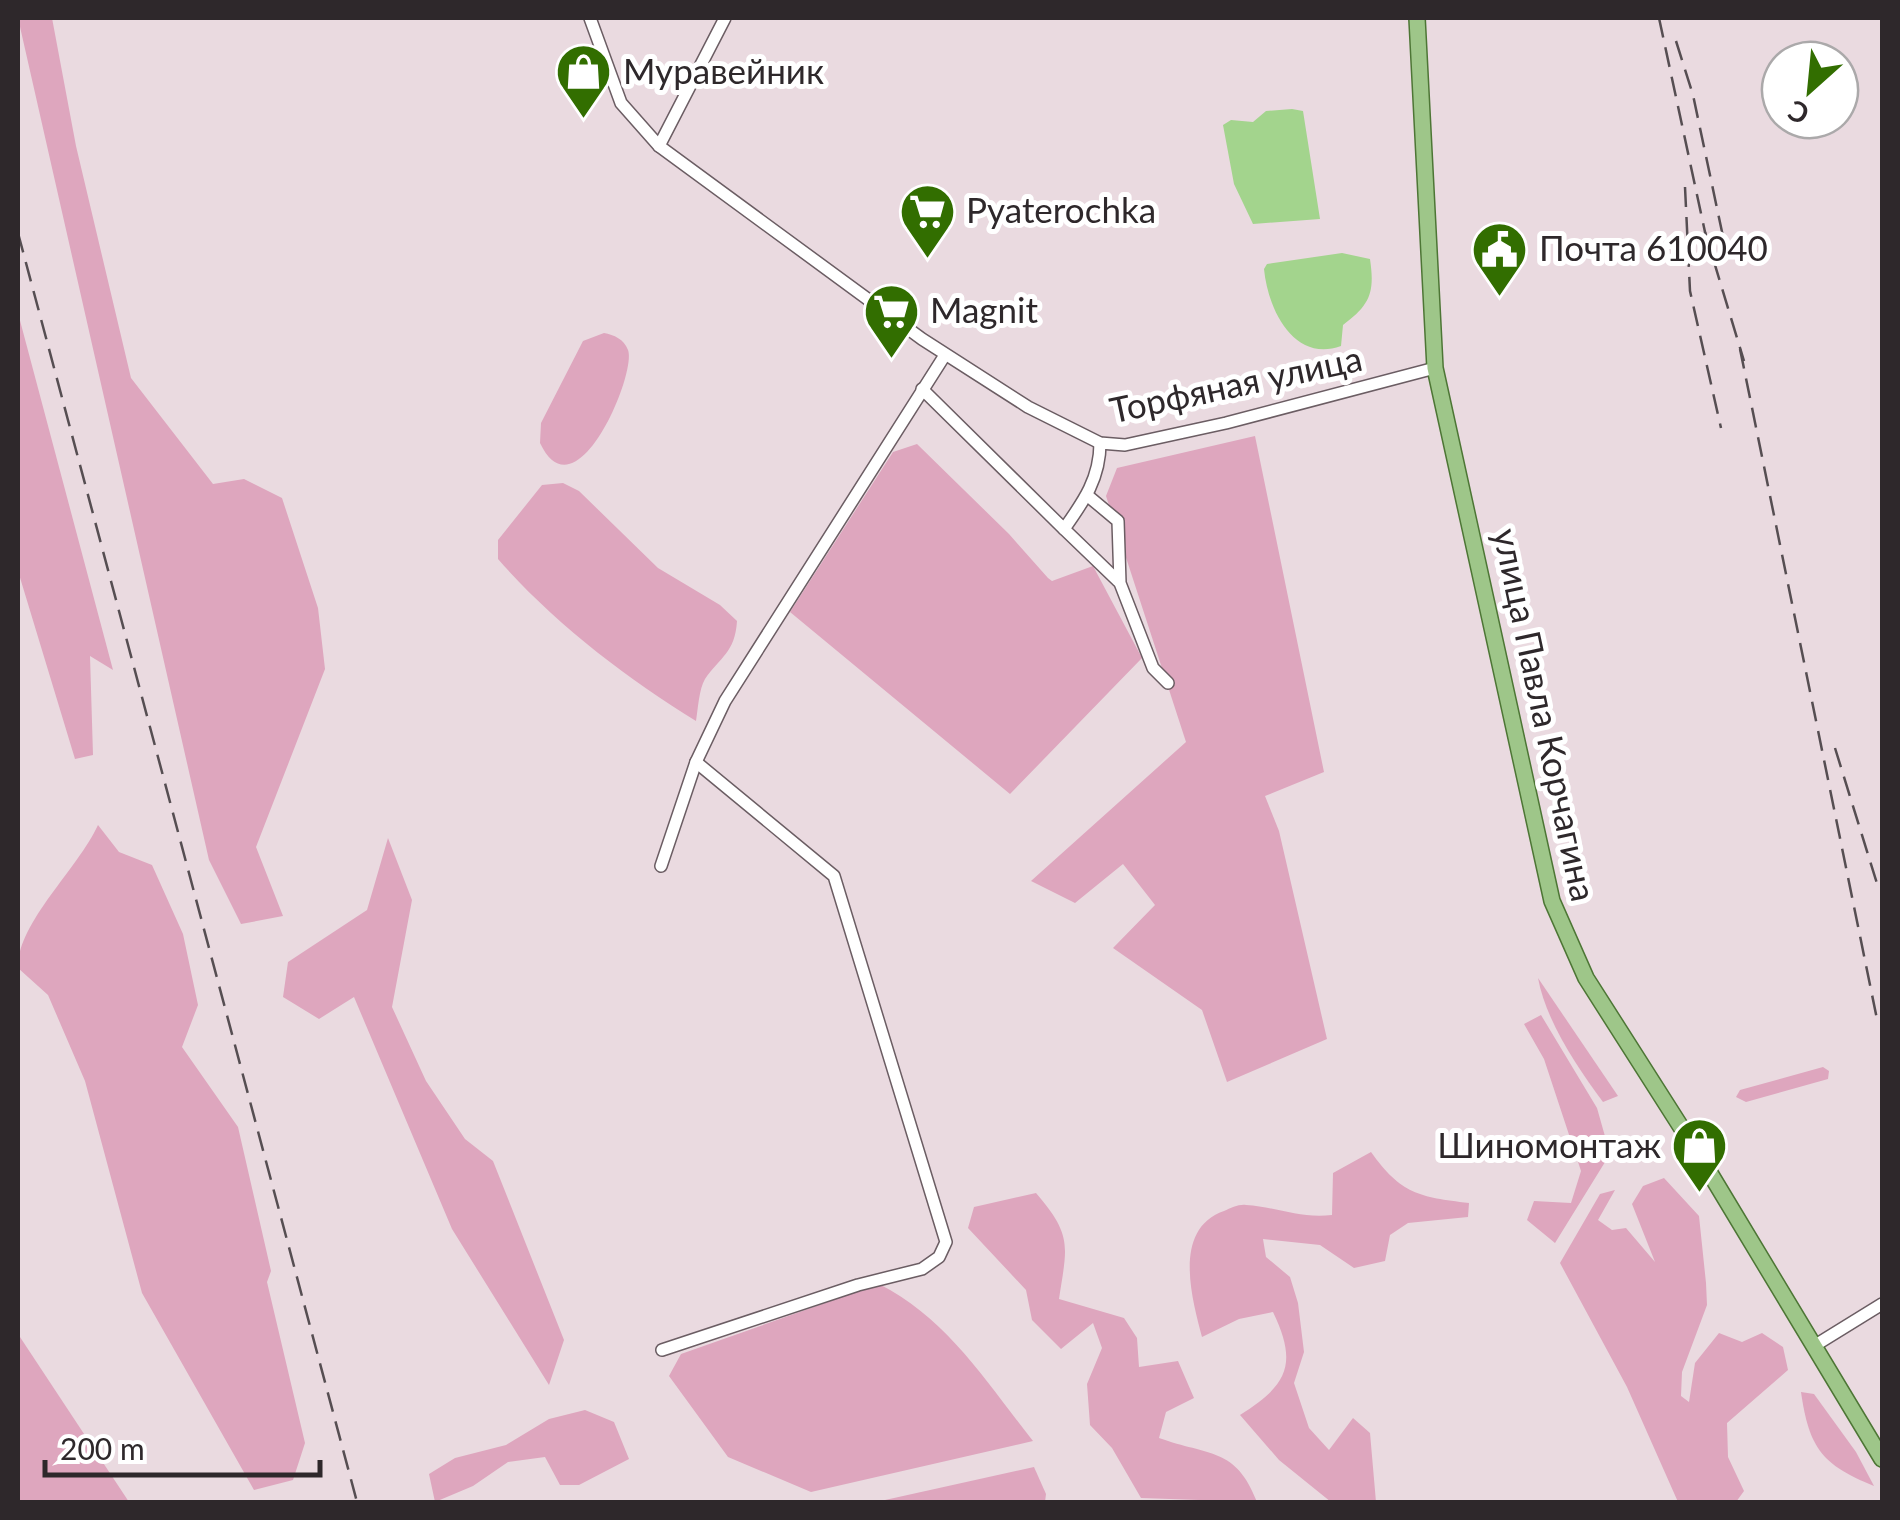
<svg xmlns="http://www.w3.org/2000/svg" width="1900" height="1520" viewBox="0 0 1900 1520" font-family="Lato,sans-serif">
	<rect width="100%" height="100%" fill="#eadae0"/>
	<g fill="#dea6be">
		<polygon points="18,18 52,18 76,146 131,378 213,484 244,479 282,498 318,608 325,669 256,847 283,916 241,924 209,860"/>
		<polygon points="18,313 113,670 90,656 93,755 75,759 18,571"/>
		<path d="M604 333C614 335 624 339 628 350 637 373 576 519 540 443L541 423 583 341Z"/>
		<polygon points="1255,436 1324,772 1265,796 1279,831 1327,1039 1227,1082 1202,1010 1113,948 1155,905 1123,864 1075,903 1031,881 1186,742 1106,496 1117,468"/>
		<polygon points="917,444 1009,534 1048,578 1052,581 1093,566 1142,658 1010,794 790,612 893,452"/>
		<path d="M563 483 579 491 658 568 720 605 737 621C735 653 720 657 705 679 699 689 698 709 696 721 626 678 552 621 498 559V540L542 485Z"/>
		<path d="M98 825 119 852 152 865 183 934 198 1005 182 1047 238 1127 271 1271 267 1282 305 1443 293 1480 254 1490 142 1293 85 1081 48 995 18 968C17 923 78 869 98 825Z"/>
		<polygon points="388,838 412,900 392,1007 426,1081 465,1139 493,1161 564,1340 549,1385 452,1229 354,997 319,1019 283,997 288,962 367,910"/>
		<path d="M1538 978 1618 1096 1603 1102C1577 1067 1546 1021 1538 978Z"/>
		<polygon points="1541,1015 1597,1108 1610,1154 1555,1243 1527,1220 1534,1201 1571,1203 1581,1171 1544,1059 1524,1024"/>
		<polygon points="1823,1067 1829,1071 1828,1079 1746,1102 1736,1097 1740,1090"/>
		<path d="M1371 1152C1401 1194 1419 1197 1469 1203L1468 1217 1408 1223 1390 1235 1385 1261 1354 1268 1320 1245 1263 1239 1266 1257 1290 1277 1298 1303 1304 1352 1294 1383 1309 1428 1329 1450 1353 1418 1370 1433 1376 1502H1331L1279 1460 1240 1415C1288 1385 1298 1364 1273 1312L1239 1319 1202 1337C1192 1299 1172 1229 1224 1211 1231 1208 1239 1204 1246 1205 1277 1207 1301 1219 1332 1215L1333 1173Z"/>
		<polygon points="1664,1178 1699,1216 1706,1283 1707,1305 1682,1372 1681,1396 1689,1402 1695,1363 1719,1333 1742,1342 1762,1333 1783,1347 1788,1370 1727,1423 1728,1457 1744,1491 1736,1502 1678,1502 1627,1387 1560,1263 1600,1194 1615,1190 1598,1220 1612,1230 1626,1228 1655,1262 1632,1204 1643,1186"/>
		<path d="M1036 1193C1073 1236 1067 1246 1059 1299L1124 1318 1137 1338 1139 1367 1178 1361 1194 1398 1166 1412 1159 1438C1209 1456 1236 1447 1257 1502L1141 1498 1112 1448 1090 1425 1087 1384 1102 1348 1093 1323 1061 1349 1032 1320 1026 1290 968 1228 974 1207Z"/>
		<path d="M879 1284C947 1318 987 1383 1033 1441L811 1492 728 1457 669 1376 681 1354Z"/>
		<polygon points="18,1334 129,1502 18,1502"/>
		<path d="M1801 1392 1814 1394 1856 1452 1874 1486C1822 1465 1809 1448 1801 1392Z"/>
		<polygon points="585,1410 614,1422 629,1459 579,1485 560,1485 545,1457 508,1462 473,1486 435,1502 429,1474 455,1458 506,1445 549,1419"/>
		<polygon points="1034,1467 1046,1494 1045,1502 876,1502"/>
	</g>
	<g fill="#a3d48d">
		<polygon points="1292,109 1303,111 1320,219 1253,224 1234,184 1223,125 1231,120 1253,122 1266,111"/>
		<path d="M1342 253 1370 259C1375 293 1370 305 1343 325L1341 346C1294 363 1268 310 1264 269L1267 264Z"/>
	</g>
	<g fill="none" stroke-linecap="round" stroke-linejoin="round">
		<defs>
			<g id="minor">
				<polyline points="590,18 621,103 659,146 922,339 1028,407 1100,443 1125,445 1226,423 1435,368"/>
				<polyline points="659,146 725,18"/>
				<path d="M922 389 1064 529C1084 501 1100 478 1100 443"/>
				<polyline points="1088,496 1118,521 1120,583 1153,668 1168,683"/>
				<polyline points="1064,529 1118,581"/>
				<polyline points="661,866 696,762 725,701 945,355"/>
				<polyline points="1814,1346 1882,1304"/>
				<polyline points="662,1350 858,1285 922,1269 939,1257 946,1242 834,876 696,762"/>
			</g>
			<polyline id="major" points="1417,18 1435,368 1552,901 1586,978 1702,1160 1882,1459"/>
		</defs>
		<use href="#minor" stroke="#6b5d63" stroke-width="14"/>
		<use href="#major" stroke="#4d7635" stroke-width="18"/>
		<use href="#minor" stroke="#fff" stroke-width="11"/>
		<use href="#major" stroke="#9ec689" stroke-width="15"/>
		<g stroke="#564e52" stroke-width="2.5" stroke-dasharray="20 10" stroke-linecap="butt">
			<polyline points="1659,18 1708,246"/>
			<polyline points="1676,41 1693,95 1725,246"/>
			<polyline points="1685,187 1690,291 1721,428"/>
			<polyline points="1705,232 1744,361"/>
			<polyline points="18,233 357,1502"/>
			<polyline points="1740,349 1878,1024"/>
			<polyline points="1835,748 1879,890"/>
		</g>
	</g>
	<defs>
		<symbol id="shop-pin" viewBox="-11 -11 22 30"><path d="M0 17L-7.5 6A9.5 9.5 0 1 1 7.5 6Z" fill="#326e00" stroke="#fff"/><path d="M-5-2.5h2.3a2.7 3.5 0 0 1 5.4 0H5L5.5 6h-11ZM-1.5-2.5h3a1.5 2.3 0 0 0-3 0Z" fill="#fff"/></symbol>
		<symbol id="supermarket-pin" viewBox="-11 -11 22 30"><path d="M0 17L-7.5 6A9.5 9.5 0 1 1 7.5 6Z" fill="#326e00" stroke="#fff"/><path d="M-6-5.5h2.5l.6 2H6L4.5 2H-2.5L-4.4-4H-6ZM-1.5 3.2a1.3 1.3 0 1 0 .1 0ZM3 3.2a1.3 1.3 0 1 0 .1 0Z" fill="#fff"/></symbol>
		<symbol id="civic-pin" viewBox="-11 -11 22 30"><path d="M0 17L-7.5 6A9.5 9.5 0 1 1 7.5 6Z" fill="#326e00" stroke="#fff"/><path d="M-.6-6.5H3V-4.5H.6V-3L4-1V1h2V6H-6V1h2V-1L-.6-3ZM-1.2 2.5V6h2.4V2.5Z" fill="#fff"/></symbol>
	</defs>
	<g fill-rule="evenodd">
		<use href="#shop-pin" x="552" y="40" width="63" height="86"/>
		<use href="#supermarket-pin" x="896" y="180" width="63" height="86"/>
		<use href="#civic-pin" x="1468" y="218" width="63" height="86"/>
		<use href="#supermarket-pin" x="860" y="280" width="63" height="86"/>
		<use href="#shop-pin" x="1668" y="1114" width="63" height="86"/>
	</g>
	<g text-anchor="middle" stroke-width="10" stroke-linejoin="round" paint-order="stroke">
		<g font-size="35" fill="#2e282b" stroke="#fff" text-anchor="start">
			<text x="623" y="84">Муравейник</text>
			<text x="966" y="223">Pyaterochka</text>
			<text x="1539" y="261">Почта 610040</text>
			<text x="930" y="323">Magnit</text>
			<text x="1661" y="1158" text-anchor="end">Шиномонтаж</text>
		</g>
		<g font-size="35" fill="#2e282b" stroke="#fff">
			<text transform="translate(1236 385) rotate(-12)" y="12">Торфяная улица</text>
			<text transform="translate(1544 715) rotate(78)" y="12">улица Павла Корчагина</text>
		</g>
	</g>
	<rect width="1900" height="1520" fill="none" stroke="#2e282b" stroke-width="40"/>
	<g transform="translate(1810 90) rotate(207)"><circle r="48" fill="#ffffff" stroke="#aba9aa" stroke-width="2.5"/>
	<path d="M0-8L18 38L0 25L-18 38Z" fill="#326e00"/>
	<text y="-15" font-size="28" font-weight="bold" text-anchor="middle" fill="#2e282b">С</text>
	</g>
	<path d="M45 1460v15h275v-15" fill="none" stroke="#2e282b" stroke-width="5"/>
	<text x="60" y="1460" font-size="30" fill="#2e282b" stroke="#ffffff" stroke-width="8" paint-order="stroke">200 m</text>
</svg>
